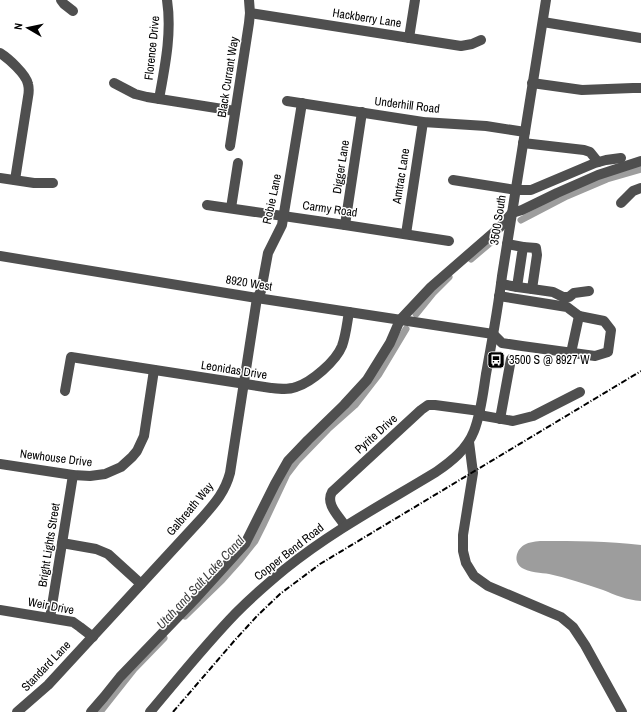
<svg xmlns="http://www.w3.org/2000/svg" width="641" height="712" viewBox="0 0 641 712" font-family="'Archivo Narrow',sans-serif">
	<rect width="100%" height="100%" fill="#fff"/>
	<path fill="#9d9d9d" d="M542 541C575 541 608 541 641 545V601C627 600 615 595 603 590 585 584 567 578 549 574 542 573 528 572 522 568 513 562 516 550 524 545 529 542 537 541 542 541Z"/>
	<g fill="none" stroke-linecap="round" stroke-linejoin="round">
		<g stroke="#9d9d9d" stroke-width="7">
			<polyline points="521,220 567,196 607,179 641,169"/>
			<polyline points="471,259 497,237"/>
			<polyline points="416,314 433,293 449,277"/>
			<polyline points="185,616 222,580 239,561 255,541 263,525 287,474 297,461 328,429 355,405 379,374 406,329"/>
			<polyline points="100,712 134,669 164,638"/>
		</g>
		<g stroke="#4f4f4f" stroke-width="10">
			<polyline points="61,0 64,4 73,11"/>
			<polyline points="250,13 461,46 472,44 481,40"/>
			<polyline points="543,22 641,38"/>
			<polyline points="409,38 415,0"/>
			<path d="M0 53C8 58 26 74 28 84 29 88 29 92 28 97L15 180"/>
			<polyline points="114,83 135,94 147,97 235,111"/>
			<polyline points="532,83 582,90 633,88 641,88"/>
			<path d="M159 99C165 66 172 33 167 0"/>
			<polyline points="287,101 423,122 486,126 525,132"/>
			<polyline points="523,143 584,150 590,152 598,162"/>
			<polyline points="230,146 249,23 250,13 249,0"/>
			<polyline points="0,178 34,183 53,183"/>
			<polyline points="453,180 516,190 531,190 595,163 606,160 621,158"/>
			<polyline points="621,203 633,191 641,188"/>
			<polyline points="207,205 345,225 449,241"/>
			<polyline points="231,208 238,163"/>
			<polyline points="345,225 362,112"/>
			<polyline points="406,234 423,122"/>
			<polyline points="0,256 257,298 493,334 502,343 522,346 595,356 608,352 611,330 604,321 579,316 567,307 499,296"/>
			<polyline points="501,284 517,287 523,247 507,244"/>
			<polyline points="517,287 532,289 537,255 536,248 523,247"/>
			<polyline points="532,289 553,292 563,297 569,297 574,293 589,291"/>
			<polyline points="571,353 579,316"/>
			<path d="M65 391 71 357 271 388C280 389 288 390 296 387 312 382 336 361 342 346 346 335 347 323 349 312"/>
			<polyline points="479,415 513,421 533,416 580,392"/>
			<polyline points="500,419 511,359"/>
			<polyline points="469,442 473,473 463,535 463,551 466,563 474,576 488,586 561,617 573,627 585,645 622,712"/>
			<polyline points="0,464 73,475 90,476 105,474 121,467 132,457 137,451 144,436 154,370"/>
			<path d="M345 526C339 516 325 504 332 492L421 410 428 405H435L480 411"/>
			<polyline points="62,543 96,549 108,554 141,584"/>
			<polyline points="0,610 73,622 80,627 93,637"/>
			<polyline points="50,618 73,475"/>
			<path d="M17 712 48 685 202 518C215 503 225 492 230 473L257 298 261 291 268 253 282 225 302 103"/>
			<polyline points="91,712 104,697 120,677 197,597 245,544 275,484 288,461 308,440 344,405 367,380 390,343 400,320 431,287 500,227 512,213 522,210 557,193 598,175 641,161"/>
			<path d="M150 712C178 679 205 645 236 613 251 598 268 583 285 569 332 531 385 503 436 472 452 461 467 449 474 431 481 413 483 393 486 374 492 341 498 309 502 276 516 184 532 92 546 0"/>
		</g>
		<polyline stroke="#000" stroke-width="2" stroke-dasharray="6 2 1 2" stroke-linecap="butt" points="173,712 235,640 257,616 280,594 320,564 641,371"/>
	</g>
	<defs>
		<symbol id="bus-square" viewBox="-11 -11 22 22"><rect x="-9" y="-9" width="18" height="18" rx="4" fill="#000" stroke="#fff"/><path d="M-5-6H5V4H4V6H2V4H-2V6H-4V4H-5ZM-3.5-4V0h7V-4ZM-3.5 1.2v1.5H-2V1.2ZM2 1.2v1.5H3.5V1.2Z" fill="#fff"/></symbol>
	</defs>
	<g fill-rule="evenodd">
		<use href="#bus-square" x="486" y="350" width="20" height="20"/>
	</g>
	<g text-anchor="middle" stroke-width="3" stroke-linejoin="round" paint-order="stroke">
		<g font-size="12" fill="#000" stroke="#fff">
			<text transform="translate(367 18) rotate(9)" y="4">Hackberry Lane</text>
			<text transform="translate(152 48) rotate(-84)" y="4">Florence Drive</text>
			<text transform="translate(228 77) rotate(-81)" y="4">Black Currant Way</text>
			<text transform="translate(407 105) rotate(7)" y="4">Underhill Road</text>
			<text transform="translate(341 167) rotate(-81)" y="4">Digger Lane</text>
			<text transform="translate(401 176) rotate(-81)" y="4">Amtrac Lane</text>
			<text transform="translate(272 199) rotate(-78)" y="4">Robie Lane</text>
			<text transform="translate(330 209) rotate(8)" y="4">Carmy Road</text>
			<text transform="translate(498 220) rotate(-81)" y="4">3500 South</text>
			<text transform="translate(249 283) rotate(9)" y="4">8920 West</text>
			<text transform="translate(234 370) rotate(9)" y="4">Leonidas Drive</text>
			<text transform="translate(376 434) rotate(-42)" y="4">Pyrite Drive</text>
			<text transform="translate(56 458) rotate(7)" y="4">Newhouse Drive</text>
			<text transform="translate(190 509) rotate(-50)" y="4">Galbreath Way</text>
			<text transform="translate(49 545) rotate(-81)" y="4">Bright Lights Street</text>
			<text transform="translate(289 552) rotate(-38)" y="4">Copper Bend Road</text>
			<text transform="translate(51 606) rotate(11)" y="4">Weir Drive</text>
			<text transform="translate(46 666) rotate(-46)" y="4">Standard Lane</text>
		</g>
		<g font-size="12" fill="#000" stroke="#fff" text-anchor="start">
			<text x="509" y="364">3500 S @ 8927 W</text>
		</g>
		<g font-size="13" font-style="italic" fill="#3e3e3e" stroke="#fff">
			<text transform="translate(200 582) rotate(-47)" y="5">Utah and Salt Lake Canal</text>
		</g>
	</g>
	<g transform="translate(28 28) rotate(279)" stroke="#ffffff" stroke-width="3" paint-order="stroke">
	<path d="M0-3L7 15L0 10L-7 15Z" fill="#000000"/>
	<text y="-6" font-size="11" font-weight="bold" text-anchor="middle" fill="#000000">N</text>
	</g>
</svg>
